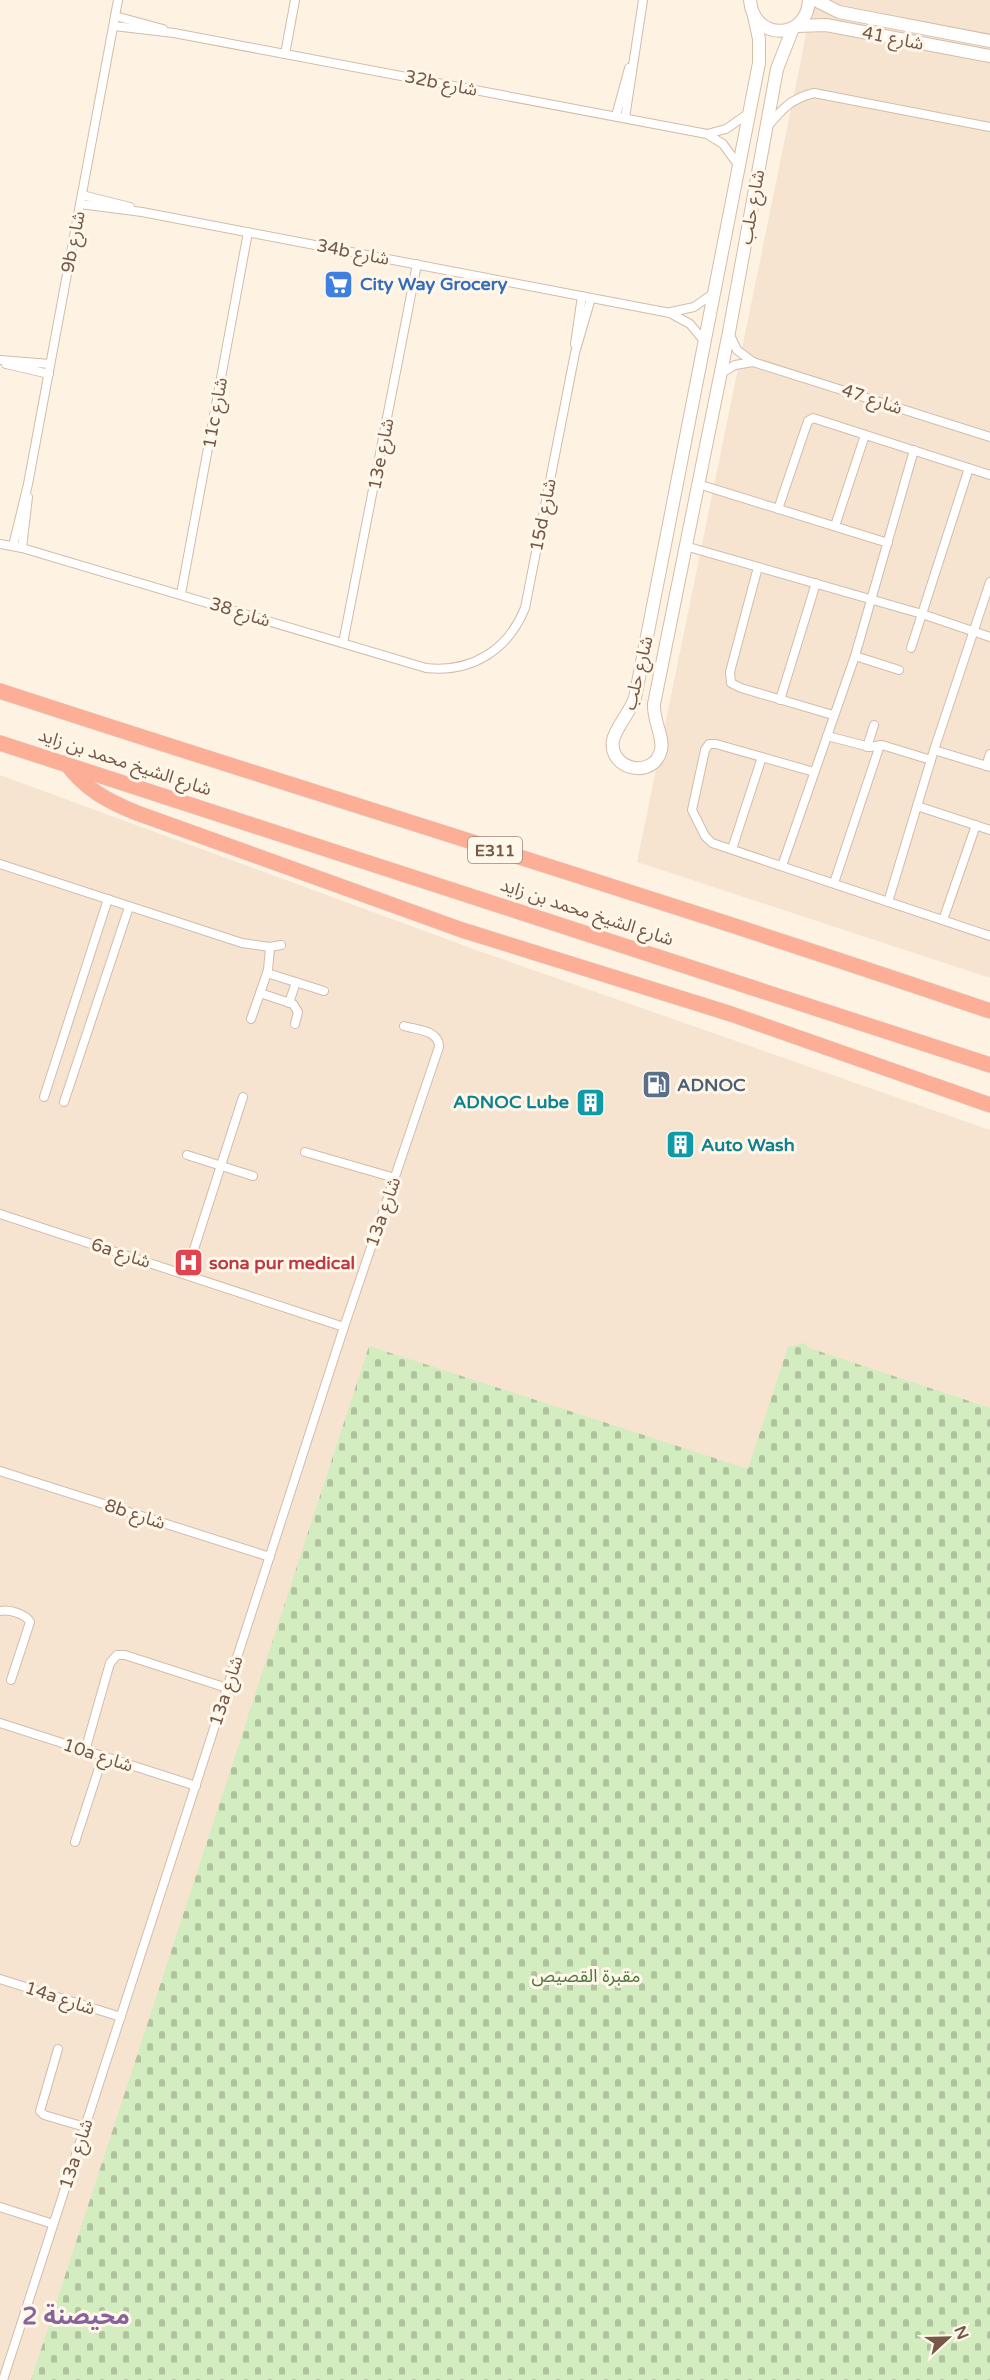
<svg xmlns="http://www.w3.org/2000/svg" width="990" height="2380" viewBox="0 0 990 2380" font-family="'Varela Round','Noto Sans Arabic',sans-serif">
	<defs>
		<pattern id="cemetery-stones" width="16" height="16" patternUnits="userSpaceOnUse" patternTransform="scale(1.5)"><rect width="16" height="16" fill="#d3ecc0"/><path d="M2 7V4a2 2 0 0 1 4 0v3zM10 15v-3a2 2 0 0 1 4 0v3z" fill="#b0c29e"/></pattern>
	</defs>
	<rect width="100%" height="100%" fill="#fef3e3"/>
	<g fill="#f6e4d1">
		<polygon points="812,0 990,0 990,978 637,862 801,60"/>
		<polygon points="0,775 479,951 990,1130 990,2380 0,2380"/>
	</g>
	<polygon fill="url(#cemetery-stones)" points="805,1343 809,1348 990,1408 990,2380 31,2380 369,1346 748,1469 788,1347"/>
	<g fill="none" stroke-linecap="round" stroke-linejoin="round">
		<defs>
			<g id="street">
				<polyline points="115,16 163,29"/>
				<polyline points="114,26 174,33 707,134 723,144 739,166"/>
				<polyline points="285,54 295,0"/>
				<polyline points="616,116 629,68"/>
				<polyline points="625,118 643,0"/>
				<path d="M768 126C782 109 792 98 814 93L990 127"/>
				<polyline points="707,134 726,129 749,113"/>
				<polyline points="82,195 130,207"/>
				<polyline points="80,204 142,212 670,313 690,324 705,342"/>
				<polyline points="671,312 694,307 714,293"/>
				<polyline points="729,333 737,350 753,362 990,437"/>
				<polyline points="575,344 582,296"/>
				<polyline points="0,360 50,364"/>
				<polyline points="6,364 49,374"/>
				<polyline points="720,374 735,365 753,362"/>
				<polyline points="698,484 888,543"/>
				<polyline points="778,509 808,421 813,418 990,475"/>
				<polyline points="835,526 865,435"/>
				<path d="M0 544 22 548 426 668C472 673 508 650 525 608L575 353 591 298"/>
				<polyline points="13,546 28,484 118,0"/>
				<polyline points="685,546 922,614 990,637"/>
				<polyline points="22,548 28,497"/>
				<polyline points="758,567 730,672 731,683 741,688 833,715"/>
				<polyline points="181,594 248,232"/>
				<polyline points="343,643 417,264"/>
				<polyline points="911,648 969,468"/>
				<polyline points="855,656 899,670"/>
				<polyline points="780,700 816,583"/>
				<polyline points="827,736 870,747 882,745 931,760"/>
				<polyline points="867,747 874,725"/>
				<polyline points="934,750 990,767"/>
				<polyline points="986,766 990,754"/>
				<polyline points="814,772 716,744 709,744 705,750 692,810 705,836 712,843 990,936"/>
				<polyline points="917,806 990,830"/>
				<polyline points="732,849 762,757"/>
				<polyline points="0,864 242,943 270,947 281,945"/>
				<polyline points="782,866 855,656 914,450"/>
				<polyline points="834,883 880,745"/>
				<polyline points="888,902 934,750 990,582"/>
				<polyline points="943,920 976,825"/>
				<polyline points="267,973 324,991"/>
				<polyline points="260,993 293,1004 298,1012 295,1024"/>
				<polyline points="289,1003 296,982"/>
				<polyline points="251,1019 268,970 270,947"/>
				<polyline points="44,1097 108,899"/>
				<polyline points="64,1102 129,907"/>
				<polyline points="305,1152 395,1178"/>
				<polyline points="187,1155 253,1176"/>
				<polyline points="0,1214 344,1327"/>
				<polyline points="186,1274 243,1097"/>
				<polyline points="0,1471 270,1557"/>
				<path d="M0 1611C9 1609 26 1614 30 1622L11 1680"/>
				<polyline points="0,1723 196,1786"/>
				<polyline points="85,1751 110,1663 117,1655 125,1655 227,1688"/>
				<polyline points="75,1842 103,1756"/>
				<polyline points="0,1979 121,2017"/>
				<polyline points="58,2049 40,2111 44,2115 85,2127"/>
				<polyline points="0,2207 53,2224"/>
				<path d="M3 2380 344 1327 439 1047C439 1030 417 1030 404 1026"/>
			</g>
			<g id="secondary">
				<path d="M750 0C753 41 807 41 809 0"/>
				<polyline points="815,0 839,12 990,41"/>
				<path d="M754 16 759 39V63L635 698C630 712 615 729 613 740 608 770 654 780 661 750 664 737 653 721 654 704L729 332 777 69 793 28"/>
				<polyline points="797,26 826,25 990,56"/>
			</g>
			<g id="highway">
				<path d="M0 691C330 799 662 899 990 1011"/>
				<polyline points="0,743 990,1065"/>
				<path d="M66 763C85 789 107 801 137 813L462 930 731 1014 990 1105"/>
			</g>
		</defs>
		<use href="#street" stroke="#d2bcab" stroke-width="10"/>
		<use href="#secondary" stroke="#d5bca8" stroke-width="14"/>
		<use href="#highway" stroke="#dcd4cf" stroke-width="16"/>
		<use href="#street" stroke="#fff" stroke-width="8"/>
		<use href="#secondary" stroke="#fff" stroke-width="12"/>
		<use href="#highway" stroke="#fcaf96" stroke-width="15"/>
	</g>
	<defs>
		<symbol id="supermarket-square" viewBox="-11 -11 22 22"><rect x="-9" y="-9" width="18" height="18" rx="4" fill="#3f7fe0" stroke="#fff7ea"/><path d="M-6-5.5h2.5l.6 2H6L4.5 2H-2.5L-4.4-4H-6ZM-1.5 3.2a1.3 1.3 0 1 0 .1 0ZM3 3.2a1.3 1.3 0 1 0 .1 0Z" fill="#fff"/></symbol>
		<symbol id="fuel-square" viewBox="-11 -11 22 22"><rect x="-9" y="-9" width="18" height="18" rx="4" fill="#5c6f8a" stroke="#fff7ea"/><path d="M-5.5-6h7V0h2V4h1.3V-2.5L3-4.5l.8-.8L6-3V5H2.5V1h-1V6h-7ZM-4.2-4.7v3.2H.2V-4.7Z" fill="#fff"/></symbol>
		<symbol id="building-square" viewBox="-11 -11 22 22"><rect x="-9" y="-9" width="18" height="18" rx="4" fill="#0f9aa8" stroke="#fff7ea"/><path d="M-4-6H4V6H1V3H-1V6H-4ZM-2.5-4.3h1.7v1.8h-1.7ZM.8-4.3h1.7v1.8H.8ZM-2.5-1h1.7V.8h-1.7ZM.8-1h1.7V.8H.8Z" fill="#fff"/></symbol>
		<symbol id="hospital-square" viewBox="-11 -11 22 22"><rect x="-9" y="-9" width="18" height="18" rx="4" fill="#e0444e" stroke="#fff7ea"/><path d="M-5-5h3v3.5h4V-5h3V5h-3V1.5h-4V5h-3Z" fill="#fff"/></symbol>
	</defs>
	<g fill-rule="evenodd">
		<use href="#supermarket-square" x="322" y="268" width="33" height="33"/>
		<use href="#fuel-square" x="640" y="1068" width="33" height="33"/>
		<use href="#building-square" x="574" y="1086" width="33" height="33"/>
		<use href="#building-square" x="664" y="1128" width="33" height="33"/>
		<use href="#hospital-square" x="172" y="1246" width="33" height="33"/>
	</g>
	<g text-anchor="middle" stroke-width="6" stroke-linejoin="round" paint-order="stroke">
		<rect fill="#fff7ea" stroke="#a08878" stroke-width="1.5" x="468" y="837" width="54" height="26" rx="4.5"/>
		<g font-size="16" font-weight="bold" fill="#775847">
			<text x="495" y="856">E311</text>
		</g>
		<g font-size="18" fill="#775847" stroke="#fff7ea">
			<text transform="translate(893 38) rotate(11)" y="6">شارع 41</text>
			<text transform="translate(441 83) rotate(11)" y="6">32b شارع</text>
			<text transform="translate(752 207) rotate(-80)" y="6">شارع حلب</text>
			<text transform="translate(73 242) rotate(-79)" y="6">9b شارع</text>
			<text transform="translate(353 252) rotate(11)" y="6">34b شارع</text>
			<text transform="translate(872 399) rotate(18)" y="6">شارع 47</text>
			<text transform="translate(215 413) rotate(-80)" y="6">11c شارع</text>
			<text transform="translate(381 454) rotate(-79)" y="6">13e شارع</text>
			<text transform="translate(543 515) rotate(-79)" y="6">15d شارع</text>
			<text transform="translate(240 612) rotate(17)" y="6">شارع 38</text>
			<text transform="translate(638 673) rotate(-76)" y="6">شارع حلب</text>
			<text transform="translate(125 762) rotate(18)" y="6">شارع الشيخ محمد بن زايد</text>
			<text transform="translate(587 912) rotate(18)" y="6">شارع الشيخ محمد بن زايد</text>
			<text transform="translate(383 1212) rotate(-71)" y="6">13a شارع</text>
			<text transform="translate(121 1253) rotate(18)" y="6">6a شارع</text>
			<text transform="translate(135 1514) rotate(18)" y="6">8b شارع</text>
			<text transform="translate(226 1691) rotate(-72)" y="6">13a شارع</text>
			<text transform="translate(98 1755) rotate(18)" y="6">10a شارع</text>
			<text transform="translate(60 1998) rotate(18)" y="6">14a شارع</text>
			<text transform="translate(76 2154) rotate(-72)" y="6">13a شارع</text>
		</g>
		<g font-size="18" font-weight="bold" fill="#366cbe" stroke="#fff7ea" text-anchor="start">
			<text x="360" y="290">City Way Grocery</text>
		</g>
		<g font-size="18" font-weight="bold" fill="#4e5e75" stroke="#fff7ea" text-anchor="start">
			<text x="677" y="1091">ADNOC</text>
		</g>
		<g font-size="18" font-weight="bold" fill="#0d838f" stroke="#fff7ea" text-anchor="end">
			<text x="569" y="1108">ADNOC Lube</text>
			<text x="701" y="1151" text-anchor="start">Auto Wash</text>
		</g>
		<g font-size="18" font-weight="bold" fill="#be3a42" stroke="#fff7ea" text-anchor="start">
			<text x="209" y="1269">sona pur medical</text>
		</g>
		<g font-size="18" fill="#4e783c" stroke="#fff7ea">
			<text x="586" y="1982">مقبرة القصيص</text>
		</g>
		<g font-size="24" font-weight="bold" fill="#87629b" stroke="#fff7ea">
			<text x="76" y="2324">محيصنة 2</text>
		</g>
	</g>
	<g transform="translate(948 2338) rotate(68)" stroke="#fff7ea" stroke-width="4.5" paint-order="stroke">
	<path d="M0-4.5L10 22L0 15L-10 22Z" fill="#775847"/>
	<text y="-9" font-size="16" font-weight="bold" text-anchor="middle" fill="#775847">N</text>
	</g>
</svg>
